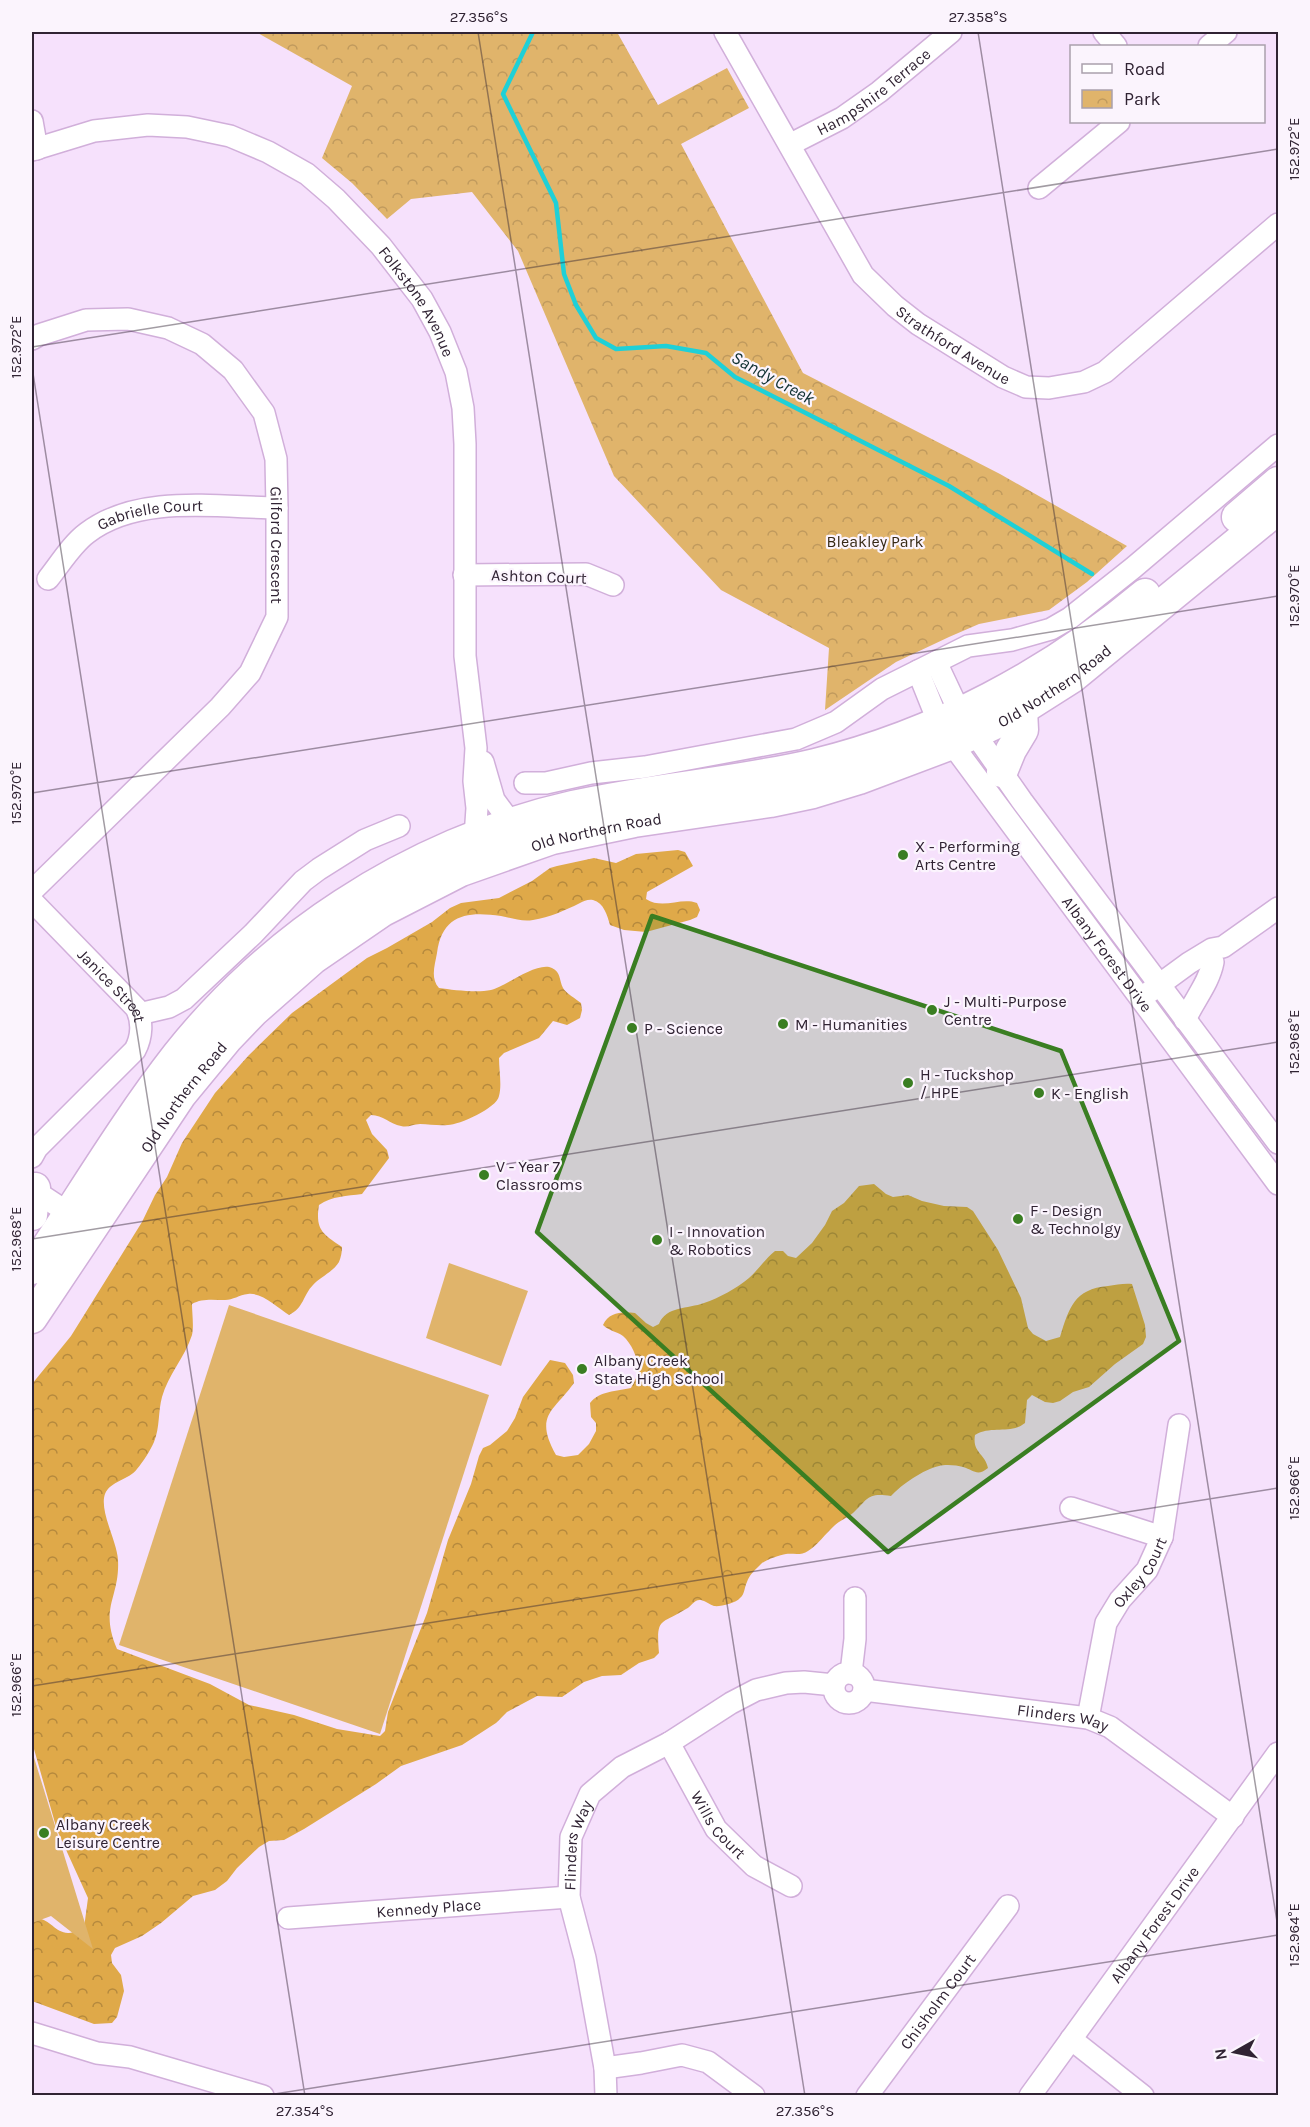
<svg xmlns="http://www.w3.org/2000/svg" width="1310" height="2127" viewBox="0 0 1310 2127" font-family="Karla,sans-serif">
	<defs>
		<pattern id="forest-crowns" width="20" height="18" patternUnits="userSpaceOnUse" patternTransform="scale(1.5)"><rect width="20" height="18" fill="#dfa949"/><path d="M2 6a3 3 0 1 1 6 0M12 15a3 3 0 1 1 6 0" fill="none" stroke="#b5893d"/></pattern>
		<pattern id="park-crowns" width="20" height="18" patternUnits="userSpaceOnUse" patternTransform="scale(1.5)"><rect width="20" height="18" fill="#e0b46b"/><path d="M2 6a3 3 0 1 1 6 0M12 15a3 3 0 1 1 6 0" fill="none" stroke="#c09a5d"/></pattern>
	</defs>
	<rect width="100%" height="100%" fill="#f6e1fc"/>
	<path fill="url(#forest-crowns)" d="M678 850 685 852 693 866 647 892 646 899C663 910 680 897 697 903L700 910 697 917 690 920 646 932 624 930 610 925C607 915 604 903 593 900 588 899 584 901 580 903 564 911 550 917 533 920 522 922 512 918 501 916 468 911 442 914 437 953 435 965 430 978 439 988 453 990 477 993 491 990 505 987 537 961 552 968 561 972 559 980 563 988 566 993 576 999 581 1003L582 1010 580 1018 567 1025 553 1021 539 1038 504 1053 499 1058C499 1070 502 1085 499 1096 497 1108 459 1125 448 1125 438 1126 429 1124 420 1124 413 1124 408 1128 401 1126 390 1124 383 1115 371 1115L366 1120 372 1134 387 1150 389 1158 362 1194C347 1196 332 1196 319 1205 315 1230 323 1234 342 1247 342 1252 341 1257 339 1262 333 1272 320 1277 313 1285 303 1295 304 1308 289 1315 278 1308 262 1292 248 1294 239 1295 233 1300 225 1300 214 1300 202 1298 192 1304 192 1313 194 1326 192 1335 185 1357 168 1375 162 1397 158 1411 160 1428 154 1442 150 1451 143 1462 137 1469 129 1480 110 1481 105 1494 99 1511 117 1541 118 1560 120 1598 99 1607 117 1649L210 1684 249 1705 294 1715 337 1729 380 1736 385 1731 388 1712 427 1613 448 1540 471 1484 479 1456 483 1448 490 1445 507 1431 515 1418 523 1397 550 1360 565 1363 573 1375 574 1383C553 1412 534 1415 556 1455L564 1457 578 1455 589 1444 596 1431V1423L591 1417 590 1403C599 1391 617 1391 631 1388 633 1384 636 1379 637 1375 640 1362 633 1345 623 1336 616 1331 609 1331 603 1325 609 1312 621 1312 635 1313L646 1323 653 1327 659 1324C666 1306 688 1309 704 1303 719 1298 737 1288 749 1278 758 1270 765 1259 775 1251H783L788 1256 796 1258 812 1243 825 1225 832 1211 844 1203 859 1186 874 1184 886 1194 893 1197 908 1195 922 1201 944 1206 967 1207 973 1211 998 1250 1021 1298 1028 1328 1033 1334 1046 1341 1060 1337C1069 1308 1074 1289 1108 1286 1116 1285 1124 1283 1132 1284L1145 1325 1146 1337 1143 1344 1115 1364 1089 1387 1073 1392 1060 1401 1053 1403 1045 1402 1032 1395 1027 1400 1025 1423C1010 1435 992 1425 975 1435 972 1453 985 1453 988 1468 977 1477 974 1470 963 1467 957 1465 945 1464 939 1466 924 1469 901 1485 891 1496 867 1492 868 1499 853 1513 847 1518 839 1521 834 1526 825 1534 818 1545 808 1551 801 1556 793 1553 786 1554 780 1555 765 1560 761 1564 756 1569 749 1575 747 1582 744 1588 745 1594 740 1598 736 1603 720 1607 714 1606 710 1605 706 1601 701 1600 694 1599 692 1606 686 1609 660 1625 656 1617 659 1653L654 1658 639 1663 621 1675 602 1676 584 1682 562 1697 537 1696 507 1712 496 1723 462 1745 401 1766 376 1784 304 1829 284 1840 269 1841 259 1847 237 1868 227 1881 215 1890 193 1896 161 1923 142 1936 115 1948 111 1955 112 1963 121 1975 124 1991 117 2017 112 2023 94 2024 32 2001V1920C48 1914 54 1934 69 1933 74 1933 80 1929 84 1928L88 1898 57 1830 32 1742V1384L71 1336 142 1222 155 1195 167 1177 182 1143 215 1093 249 1055 292 1013 367 958 387 948 432 922 450 908 461 903 499 898 532 881 550 868 557 866 594 858 616 863 636 854Z"/>
	<polygon fill="url(#park-crowns)" points="256,32 617,32 658,105 727,68 749,108 681,144 803,373 1000,474 1127,546 1087,582 1049,610 979,624 949,637 896,662 825,710 829,648 721,590 614,476 518,251 472,192 411,199 387,219 352,183 322,158 352,86"/>
	<g fill="#e0b46b">
		<polygon points="449,1263 528,1291 501,1366 426,1338"/>
		<polygon points="229,1305 489,1395 380,1734 119,1645"/>
		<polygon points="32,1751 93,1949 51,1916 32,1923"/>
	</g>
	<g fill="none" stroke-linecap="round" stroke-linejoin="round">
		<polyline stroke="#1fd0d7" stroke-width="4.5" points="533,32 503,94 556,203 564,274 576,305 596,338 616,349 666,346 706,353 735,377 949,486 1092,574"/>
		<defs>
			<g id="minor">
				<path id="s1" d="M725 32 863 275 895 306 918 324 1003 377 1026 387 1049 388 1084 382 1105 372 1278 224"/>
				<polyline points="1104,32 1116,46"/>
				<polyline points="1209,46 1226,32"/>
				<polyline points="32,121 37,149"/>
				<path id="s2" d="M791 144 842 118 879 92 951 32"/>
				<path id="s3" d="M32 150 94 131 148 125 187 127 230 136 268 152 307 174 336 199 381 246 422 299 440 332 456 372 463 408 465 444V656L476 748 474 781 477 808 475 837"/>
				<polyline points="1039,188 1119,122"/>
				<path id="s4" d="M32 339 39 335 86 320 128 319 168 328 202 344 233 370 264 413 276 459 277 508V617L250 673 220 707 32 891"/>
				<polyline points="464,575 586,574 613,585"/>
				<path id="s5" d="M48 579C60 564 72 544 87 533 138 494 216 507 277 508"/>
				<polyline points="936,662 959,711 1022,801 1278,1143"/>
				<path id="s6" d="M918 671 938 721 952 744 1278 1184"/>
				<polyline points="483,762 494,800 511,823"/>
				<polyline points="525,783 546,783 591,773 645,767 796,739 836,722 882,689 968,646 1012,640 1051,629 1070,618 1133,568 1278,445"/>
				<path id="s7" d="M32 901 136 1008C143 1021 142 1037 135 1050L37 1148 32 1157"/>
				<polyline points="1148,993 1189,963 1212,949 1223,947 1278,908"/>
				<polyline points="139,1014 169,1007 184,999 253,934 303,881 319,869 365,840 399,826"/>
				<path d="M1185 1020C1194 1000 1209 983 1213 962"/>
				<polyline points="32,1184 41,1195 79,1220"/>
				<polyline points="1071,1508 1162,1537"/>
				<circle cx="849" cy="1688" r="15"/>
				<polyline points="851,1673 855,1639 855,1598"/>
				<path id="s8" d="M864 1690 1088 1718 1110 1727 1233 1817"/>
				<path id="s9" d="M1088 1718 1106 1623 1120 1600 1147 1570 1162 1537 1179 1425"/>
				<path id="s10" d="M669 1743 716 1829 754 1866 791 1886"/>
				<path id="s11" d="M288 1918 569 1897"/>
				<polyline points="32,2033 97,2053 130,2057 263,2096"/>
				<polyline points="1071,2039 1143,2096"/>
				<polyline points="605,2068 641,2063 682,2055 708,2062 754,2096"/>
				<path id="s12" d="M606 2096 605 2068 585 1958 569 1897 571 1837 590 1794 622 1767 669 1743 731 1703 756 1690 786 1683 804 1682 834 1685"/>
				<path id="s13" d="M867 2096 1008 1906"/>
				<path id="s14" d="M1030 2096 1278 1753"/>
			</g>
			<g id="highway">
				<polyline points="1237,517 1278,482"/>
				<polyline points="1002,772 1011,750 1023,730 1022,710"/>
				<polyline points="32,1215 35,1188"/>
				<path d="M32 1269C80 1198 124 1123 177 1055 222 998 281 944 343 904 412 859 492 824 573 806 653 788 735 783 815 764 935 735 1051 673 1145 594"/>
				<path id="s15" d="M32 1318 181 1095 228 1038 253 1012 313 959 383 911 461 871 552 839 634 822 770 802 813 793 859 779 952 744 1010 717 1073 677 1278 509"/>
			</g>
		</defs>
		<use href="#minor" stroke="#d1afda" stroke-width="24"/>
		<use href="#highway" stroke="#d1afda" stroke-width="33"/>
		<use href="#minor" stroke="#fff" stroke-width="21"/>
		<use href="#highway" stroke="#fff" stroke-width="30"/>
	</g>
	<path fill="#3a7e22" fill-opacity="0.2" stroke="#3a7e22" stroke-width="4.5" stroke-linejoin="round" d="M652 916 1061 1051 1179 1341 888 1552 537 1232Z"/>
	<path fill="none" stroke="#302333" stroke-width="1.5" stroke-opacity="0.45" d="M478 32 805 2096M978 32 1278 1928M32 347 1278 149M32 367 305 2096M32 793 1278 596M32 1239 1278 1042M32 1686 1278 1488M262 2096 1278 1935"/>
	<g fill="#3a7e22" stroke="#fbf4fd" stroke-width="2">
		<circle cx="903" cy="855" r="6"/>
		<circle cx="932" cy="1010" r="6"/>
		<circle cx="783" cy="1024" r="6"/>
		<circle cx="632" cy="1028" r="6"/>
		<circle cx="908" cy="1083" r="6"/>
		<circle cx="1039" cy="1093" r="6"/>
		<circle cx="484" cy="1175" r="6"/>
		<circle cx="1018" cy="1219" r="6"/>
		<circle cx="657" cy="1240" r="6"/>
		<circle cx="582" cy="1369" r="6"/>
		<circle cx="44" cy="1833" r="6"/>
	</g>
	<g text-anchor="middle" stroke-width="4.5" stroke-linejoin="round" paint-order="stroke">
		<g font-size="16" fill="#302333" stroke="#fbf4fd">
			<text dy="6" stroke="none"><textPath href="#s2" startOffset="98">Hampshire Terrace</textPath></text>
			<text dy="6" stroke="none"><textPath href="#s3" startOffset="458">Folkstone Avenue</textPath></text>
			<text dy="6" stroke="none"><textPath href="#s1" startOffset="394">Strathford Avenue</textPath></text>
			<text dy="6" stroke="none"><textPath href="#s5" startOffset="128">Gabrielle Court</textPath></text>
			<text dy="6" stroke="none"><textPath href="#s4" startOffset="405">Gilford Crescent</textPath></text>
			<text transform="translate(539 576) rotate(2)" y="6">Ashton Court</text>
			<text dy="6" stroke="none"><textPath href="#s15" startOffset="1258">Old Northern Road</textPath></text>
			<text dy="6" stroke="none"><textPath href="#s15" startOffset="772">Old Northern Road</textPath></text>
			<text dy="6" stroke="none"><textPath href="#s6" startOffset="342">Albany Forest Drive</textPath></text>
			<text dy="6" stroke="none"><textPath href="#s7" startOffset="117">Janice Street</textPath></text>
			<text dy="6" stroke="none"><textPath href="#s15" startOffset="268">Old Northern Road</textPath></text>
			<text dy="6" stroke="none"><textPath href="#s9" startOffset="158">Oxley Court</textPath></text>
			<text dy="6" stroke="none"><textPath href="#s8" startOffset="201">Flinders Way</textPath></text>
			<text dy="6" stroke="none"><textPath href="#s10" startOffset="96">Wills Court</textPath></text>
			<text dy="6" stroke="none"><textPath href="#s12" startOffset="256">Flinders Way</textPath></text>
			<text dy="6" stroke="none"><textPath href="#s11" startOffset="141">Kennedy Place</textPath></text>
			<text dy="6" stroke="none"><textPath href="#s14" startOffset="212">Albany Forest Drive</textPath></text>
			<text dy="6" stroke="none"><textPath href="#s13" startOffset="118">Chisholm Court</textPath></text>
		</g>
		<g font-size="16" fill="#372a16" stroke="#fbf4fd">
			<text x="875" y="547">Bleakley Park</text>
		</g>
		<g font-size="16" fill="#302333" stroke="#fbf4fd" text-anchor="start">
			<text x="915" y="852">X - Performing<tspan x="915" dy="18">Arts Centre</tspan></text>
			<text x="944" y="1007">J - Multi-Purpose<tspan x="944" dy="18">Centre</tspan></text>
			<text x="795" y="1030">M - Humanities</text>
			<text x="644" y="1034">P - Science</text>
			<text x="920" y="1080">H - Tuckshop<tspan x="920" dy="18">/ HPE</tspan></text>
			<text x="1051" y="1099">K - English</text>
			<text x="496" y="1172">V - Year 7<tspan x="496" dy="18">Classrooms</tspan></text>
			<text x="1030" y="1216">F - Design<tspan x="1030" dy="18">&amp; Technolgy</tspan></text>
			<text x="669" y="1237">I - Innovation<tspan x="669" dy="18">&amp; Robotics</tspan></text>
			<text x="594" y="1366">Albany Creek<tspan x="594" dy="18">State High School</tspan></text>
			<text x="56" y="1830">Albany Creek<tspan x="56" dy="18">Leisure Centre</tspan></text>
		</g>
		<g font-size="18" font-style="italic" fill="#103132" stroke="#fbf4fd">
			<text transform="translate(773 378) rotate(29)" y="6">Sandy Creek</text>
		</g>
	</g>
	<rect width="1310" height="2127" fill="none" stroke="#fbf4fd" stroke-width="66"/>
	<rect x="1070" y="45" width="195" height="78" fill="#fbf4fd" stroke="#aaa0ac" stroke-width="1.5"/>
	<rect x="1082" y="64" width="30" height="9" fill="#ffffff" stroke="#aaa0ac" stroke-width="1.5"/>
	<text x="1124" y="75" font-size="18" fill="#302333">Road</text>
	<rect x="1082" y="90" width="30" height="18" fill="url(#park-crowns)" stroke="#aaa0ac" stroke-width="1.5"/>
	<text x="1124" y="105" font-size="18" fill="#302333">Park</text>
	<g transform="translate(1235 2052) rotate(261)" stroke="#fbf4fd" stroke-width="4.5" paint-order="stroke">
	<path d="M0-4.5L10 22L0 15L-10 22Z" fill="#302333"/>
	<text y="-9" font-size="16" font-weight="bold" text-anchor="middle" fill="#302333">N</text>
	</g>
	<rect x="33" y="33" width="1244" height="2061" fill="none" stroke="#302333" stroke-width="2"/>
	<g font-size="15" text-anchor="middle" fill="#302333">
		<text x="479" y="22">27.356°S</text>
		<text x="978" y="22">27.358°S</text>
		<text transform="translate(1294 149) rotate(-90)" y="5">152.972°E</text>
		<text transform="translate(16 347) rotate(-90)" y="5">152.972°E</text>
		<text transform="translate(1294 596) rotate(-90)" y="5">152.970°E</text>
		<text transform="translate(16 793) rotate(-90)" y="5">152.970°E</text>
		<text transform="translate(1294 1042) rotate(-90)" y="5">152.968°E</text>
		<text transform="translate(16 1239) rotate(-90)" y="5">152.968°E</text>
		<text transform="translate(1294 1488) rotate(-90)" y="5">152.966°E</text>
		<text transform="translate(16 1685) rotate(-90)" y="5">152.966°E</text>
		<text transform="translate(1294 1935) rotate(-90)" y="5">152.964°E</text>
		<text x="305" y="2116">27.354°S</text>
		<text x="805" y="2116">27.356°S</text>
	</g>
</svg>
